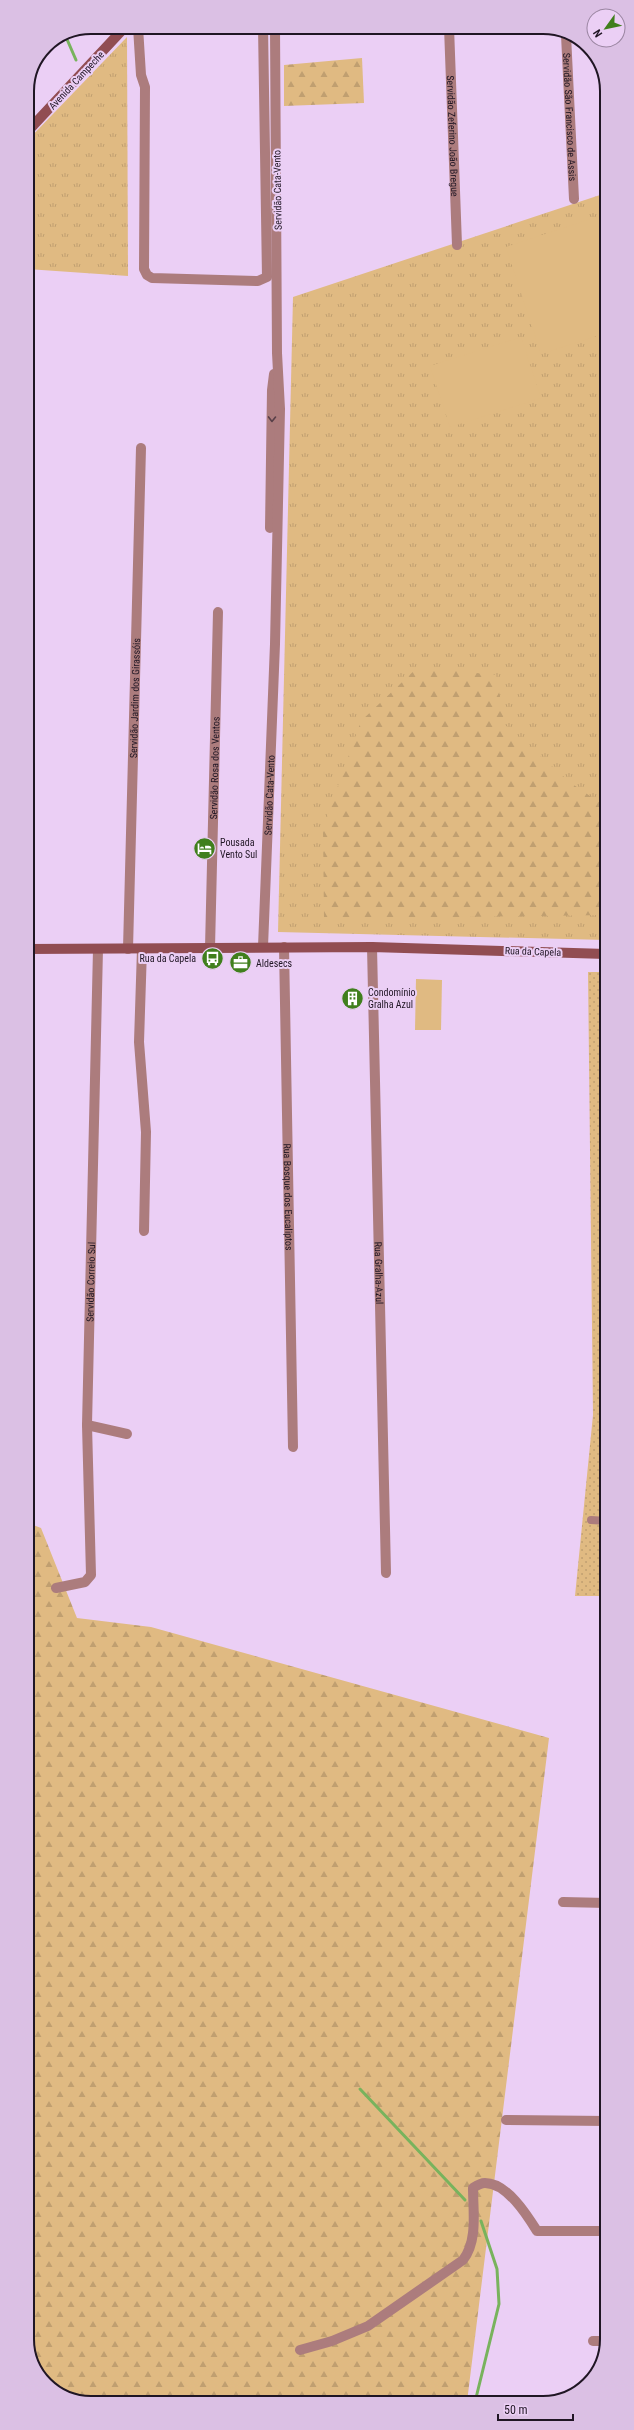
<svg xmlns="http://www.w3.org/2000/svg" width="634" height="2430" viewBox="0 0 634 2430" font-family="'Roboto Condensed',sans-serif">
	<defs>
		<pattern id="grass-tufts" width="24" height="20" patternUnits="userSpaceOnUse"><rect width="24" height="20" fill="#e0ba82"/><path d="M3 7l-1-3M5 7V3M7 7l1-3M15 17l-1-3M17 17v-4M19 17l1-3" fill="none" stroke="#c09f70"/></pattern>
		<pattern id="forest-firs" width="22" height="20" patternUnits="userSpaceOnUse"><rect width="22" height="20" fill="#e0ba82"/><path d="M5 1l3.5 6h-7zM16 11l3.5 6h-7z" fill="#c09f70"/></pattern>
		<pattern id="park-dots" width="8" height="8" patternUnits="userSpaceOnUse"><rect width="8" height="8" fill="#e0ba82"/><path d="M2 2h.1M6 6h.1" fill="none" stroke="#c09f70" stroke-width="1.8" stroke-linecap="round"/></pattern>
	</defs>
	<rect width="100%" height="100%" fill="#ebcff5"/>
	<g fill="url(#grass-tufts)">
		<polygon points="127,37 128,276 27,269 27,141"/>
		<polygon points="606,193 606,940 278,932 293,297"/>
	</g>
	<g fill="url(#forest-firs)">
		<polygon points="362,58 364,103 284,106 284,65"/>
		<polygon points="418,667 496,675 505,725 571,783 606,807 606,915 324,919 323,828 361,721"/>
		<polygon points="28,1523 41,1528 77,1618 151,1627 549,1738 467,2402 86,2403 48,2387 28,2352"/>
	</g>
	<polygon fill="url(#park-dots)" points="588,972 606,972 607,1596 575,1596 593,1415"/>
	<g fill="#e0ba82">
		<polygon points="606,214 606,333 541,354 506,247"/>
		<polygon points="521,337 541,398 450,427 430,366"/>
		<polygon points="416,979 442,980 441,1030 415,1030"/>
	</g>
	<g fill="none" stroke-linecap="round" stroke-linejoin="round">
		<g stroke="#78b35d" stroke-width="3">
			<polyline points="66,37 76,60"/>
			<polyline points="360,2089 465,2200"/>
			<polyline points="475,2402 499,2304 497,2269 481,2221"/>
		</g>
		<polyline stroke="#ac7c7d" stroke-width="8" points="591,1520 607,1521"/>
		<g stroke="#ac7c7d" stroke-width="10">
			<polyline points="138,27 141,75 145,87 144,269 147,275 152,278 258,281 267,277 263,27"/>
			<path id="s1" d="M449 27 457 245"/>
			<path id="s2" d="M566 35 574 199"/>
			<polyline points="270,528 272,390 274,374"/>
			<path id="s3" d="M263 947 275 644 280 409 277 353 275 27"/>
			<path id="s4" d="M284 947 293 1447"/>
			<path id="s5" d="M372 947 386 1573"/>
			<path id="s6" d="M210 948 218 612"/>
			<path id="s7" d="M128 949 141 448"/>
			<polyline points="142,949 139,1042 146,1132 144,1231"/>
			<polyline points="87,1425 127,1434"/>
			<path id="s8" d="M56 1588 85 1582 91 1575 87 1425 98 949"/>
			<polyline points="563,1902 607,1903"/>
			<polyline points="506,2120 607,2121"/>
			<polyline points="593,2341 606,2341"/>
			<path d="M300 2350 332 2341 368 2326 463 2260C478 2241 473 2211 473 2188 476 2186 482 2183 485 2183 507 2183 527 2215 537 2231H607"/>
		</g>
		<g stroke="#914d52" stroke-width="10">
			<polyline points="27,132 125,27"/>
			<polyline points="27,949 372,947 606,954"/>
		</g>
	</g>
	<defs><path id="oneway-chevron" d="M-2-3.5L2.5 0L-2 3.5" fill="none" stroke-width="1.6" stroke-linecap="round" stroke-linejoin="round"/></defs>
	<use stroke="#583f48" href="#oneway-chevron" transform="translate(272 419) rotate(91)"/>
	<defs>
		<symbol id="hotel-disc" viewBox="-11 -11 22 22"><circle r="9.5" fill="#407f1d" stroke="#ebcff5"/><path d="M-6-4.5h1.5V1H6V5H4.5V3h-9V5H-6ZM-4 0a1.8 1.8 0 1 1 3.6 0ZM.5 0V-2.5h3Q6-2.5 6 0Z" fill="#fff"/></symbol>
		<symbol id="bus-disc" viewBox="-11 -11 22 22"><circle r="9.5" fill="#407f1d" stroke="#ebcff5"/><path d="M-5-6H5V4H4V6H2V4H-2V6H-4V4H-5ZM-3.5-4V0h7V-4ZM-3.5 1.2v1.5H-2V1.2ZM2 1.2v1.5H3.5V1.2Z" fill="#fff"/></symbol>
		<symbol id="office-disc" viewBox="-11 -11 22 22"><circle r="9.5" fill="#407f1d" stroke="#ebcff5"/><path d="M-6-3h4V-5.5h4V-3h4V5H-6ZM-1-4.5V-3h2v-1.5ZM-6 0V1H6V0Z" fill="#fff"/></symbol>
		<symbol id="building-disc" viewBox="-11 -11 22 22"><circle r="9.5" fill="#407f1d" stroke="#ebcff5"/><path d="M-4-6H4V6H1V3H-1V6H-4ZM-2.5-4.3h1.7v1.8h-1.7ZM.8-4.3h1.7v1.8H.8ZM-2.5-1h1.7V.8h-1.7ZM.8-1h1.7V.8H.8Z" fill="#fff"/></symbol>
	</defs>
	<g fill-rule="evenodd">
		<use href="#hotel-disc" x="192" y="836" width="25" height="25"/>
		<use href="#bus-disc" x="200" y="946" width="25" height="25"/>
		<use href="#office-disc" x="228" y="950" width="25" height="25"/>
		<use href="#building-disc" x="340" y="986" width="25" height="25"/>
	</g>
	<g text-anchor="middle" stroke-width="4" stroke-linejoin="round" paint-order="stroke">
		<g font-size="10" fill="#201624" stroke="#ebcff5">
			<text transform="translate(76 80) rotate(-47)" y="4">Avenida Campeche</text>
			<text dy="4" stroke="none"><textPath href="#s2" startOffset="82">Servidão São Francisco de Assis</textPath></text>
			<text dy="4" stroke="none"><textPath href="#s1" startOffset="109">Servidão Zeferino João Bregue</textPath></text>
			<text transform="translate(277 190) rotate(-91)" y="4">Servidão Cata-Vento</text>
			<text dy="4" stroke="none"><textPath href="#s7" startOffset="251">Servidão Jardim dos Girassóis</textPath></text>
			<text dy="4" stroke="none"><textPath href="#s6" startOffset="180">Servidão Rosa dos Ventos</textPath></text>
			<text dy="4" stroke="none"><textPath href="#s3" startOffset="152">Servidão Cata-Vento</textPath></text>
			<text transform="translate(533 951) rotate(2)" y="4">Rua da Capela</text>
			<text dy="4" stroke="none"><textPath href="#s4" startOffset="250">Rua Bosque dos Eucaliptos</textPath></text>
			<text dy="4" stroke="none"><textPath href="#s5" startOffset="326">Rua Gralha-Azul</textPath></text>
			<text dy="4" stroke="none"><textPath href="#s8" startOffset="332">Servidão Correio Sul</textPath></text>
		</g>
		<g font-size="10" fill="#201624" stroke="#ebcff5" text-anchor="start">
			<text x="220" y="846">Pousada<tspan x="220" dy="12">Vento Sul</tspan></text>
			<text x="196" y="962" text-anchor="end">Rua da Capela</text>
			<text x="256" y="967">Aldesecs</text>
			<text x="368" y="996">Condomínio<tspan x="368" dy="12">Gralha Azul</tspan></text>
		</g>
	</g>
	<path d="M0 0H634V2430H0ZM91 34H543A57 57 0 0 1 600 91V2339A57 57 0 0 1 543 2396H91A57 57 0 0 1 34 2339V91A57 57 0 0 1 91 34Z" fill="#dbc0e4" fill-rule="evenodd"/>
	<path fill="none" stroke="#201624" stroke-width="2" d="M91 34H543A57 57 0 0 1 600 91V2339A57 57 0 0 1 543 2396H91A57 57 0 0 1 34 2339V91A57 57 0 0 1 91 34Z"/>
	<g transform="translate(606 28) rotate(237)"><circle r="19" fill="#ebcff5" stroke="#9a85a1"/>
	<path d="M0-3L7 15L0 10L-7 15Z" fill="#407f1d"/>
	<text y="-6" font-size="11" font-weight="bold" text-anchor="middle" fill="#201624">N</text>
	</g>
	<path d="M498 2414v6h75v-6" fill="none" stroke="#201624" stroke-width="2"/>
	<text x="504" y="2414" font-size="12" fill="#201624" stroke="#ebcff5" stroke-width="3" paint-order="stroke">50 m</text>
</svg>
